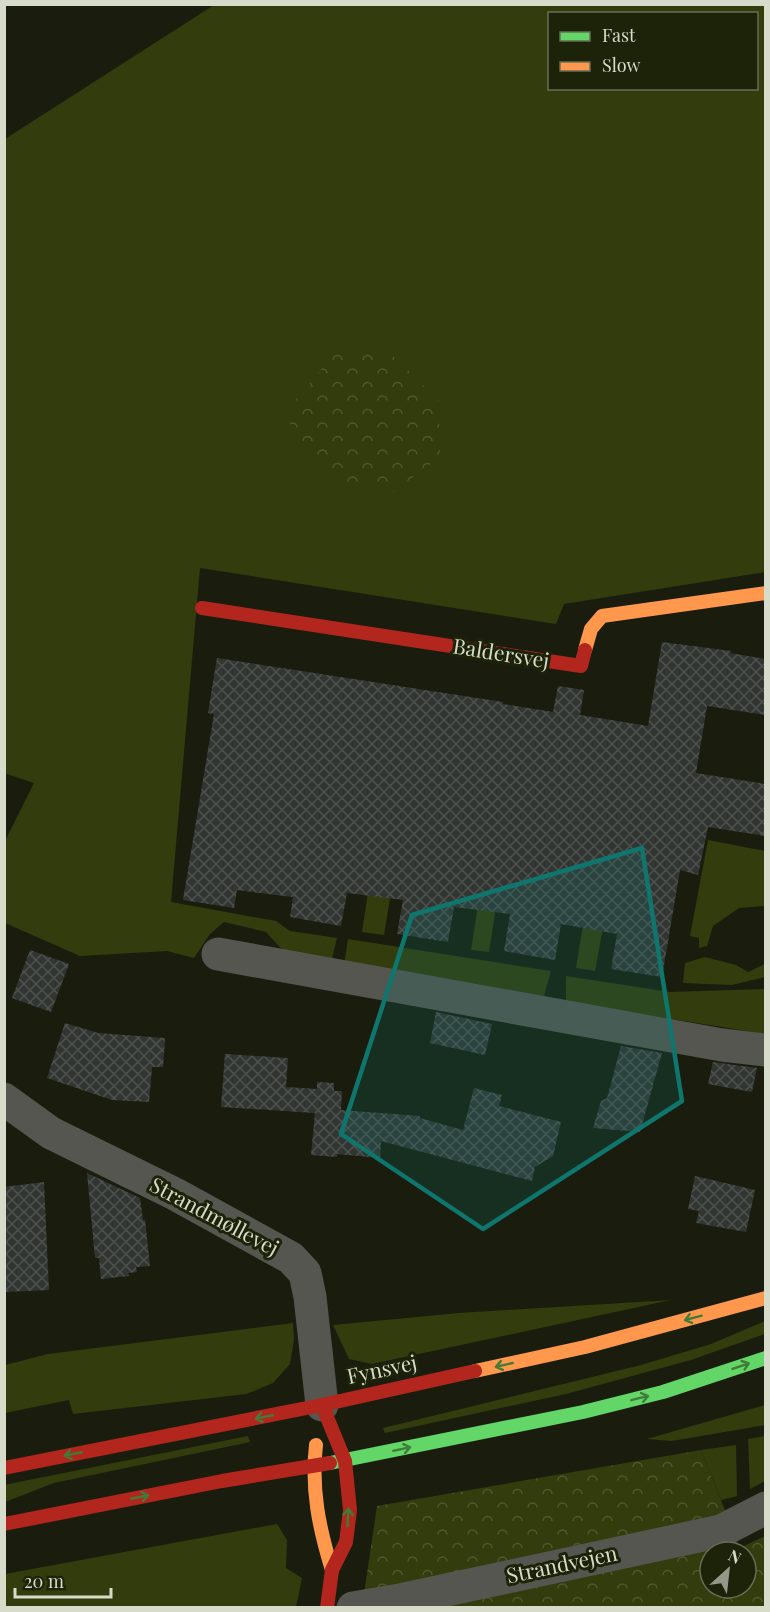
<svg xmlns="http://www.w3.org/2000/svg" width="770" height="1612" viewBox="0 0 770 1612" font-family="'Playfair Display',serif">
	<defs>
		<pattern id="forest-crowns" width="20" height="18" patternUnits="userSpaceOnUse" patternTransform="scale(1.5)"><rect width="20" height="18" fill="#323c0d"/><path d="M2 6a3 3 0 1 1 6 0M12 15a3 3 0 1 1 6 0" fill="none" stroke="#4f582f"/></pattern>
		<pattern id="building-cross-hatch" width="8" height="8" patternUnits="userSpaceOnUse" patternTransform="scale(1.5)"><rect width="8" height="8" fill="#313633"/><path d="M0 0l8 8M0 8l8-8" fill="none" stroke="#4e524f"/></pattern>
	</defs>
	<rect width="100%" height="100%" fill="#1a1d0e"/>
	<g fill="#323c0d" fill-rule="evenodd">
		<path d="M214 5H765V572L564 604 556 624 200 568 171 902 276 921 290 931 337 938 330 967 287 955 266 932 224 922 210 934 194 958 167 951 80 956 5 923 4 843 34 783 4 773 5 139ZM550 14H756V88H550Z"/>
		<polygon points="389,755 413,760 384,935 362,932"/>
		<polygon points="498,775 516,780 489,952 471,950"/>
		<polygon points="604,794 627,798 595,971 576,968"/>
		<polygon points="708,840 765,851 765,906 739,908 713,926 707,946 699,948 699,938 690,936"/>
		<polygon points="348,939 551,971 542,1003 343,971"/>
		<polygon points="705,957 736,965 748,972 765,964 765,977 732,985 683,983 685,963"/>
		<polygon points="566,976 670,992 765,989 765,1034 566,1002"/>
		<polygon points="671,1300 372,1364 349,1359 333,1325 459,1313"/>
		<polygon points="765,1321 765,1334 691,1360 566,1394 385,1433 383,1428 641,1365 711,1344"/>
		<polygon points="293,1323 294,1340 290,1364 273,1383 254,1391 246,1394 73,1414 69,1400 5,1413 5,1365 48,1354"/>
		<polygon points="765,1405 765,1425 672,1441 647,1439"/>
		<polygon points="248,1436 250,1442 54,1483 5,1502 4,1485"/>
		<polygon points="765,1436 765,1481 750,1489 748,1439"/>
		<polygon points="736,1445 737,1496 721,1500 701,1450"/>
		<polygon points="277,1524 287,1540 286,1568 302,1578 296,1607 5,1607 5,1574"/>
	</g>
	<g fill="url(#forest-crowns)" fill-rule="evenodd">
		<polygon points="338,349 391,354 439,401 440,457 392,493 336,484 283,415"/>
		<path d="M701 1450 740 1548 765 1536V1607L362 1608 377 1506ZM710 1552H746V1588H710Z"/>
	</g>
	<g fill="url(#building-cross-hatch)">
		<polygon points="662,642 731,651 730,653 765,659 765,715 707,706 696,773 765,784 765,836 708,827 698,875 680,870 662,977 611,969 617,934 561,924 555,960 504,951 510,914 454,907 448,942 397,934 403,900 347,893 341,926 290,917 293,897 237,890 234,908 183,900 214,714 208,713 217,658 503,702 503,704 553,712 558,686 584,690 580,715 648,726"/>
		<polygon points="30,950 69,964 51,1012 12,998"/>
		<polygon points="436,1012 492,1024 485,1055 430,1043"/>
		<polygon points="65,1023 98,1033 165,1038 163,1067 152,1067 149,1102 112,1100 47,1078"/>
		<polygon points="621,1046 662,1053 640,1132 593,1128 601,1101 607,1098"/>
		<polygon points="225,1054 288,1058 286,1087 317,1089 317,1082 334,1083 334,1091 342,1091 341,1110 420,1116 420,1118 463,1130 474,1088 502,1095 499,1106 561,1122 553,1156 535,1167 532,1181 381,1141 380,1158 337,1154 337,1157 311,1155 315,1113 221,1107"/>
		<polygon points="713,1062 757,1068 752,1092 708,1084"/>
		<polygon points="87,1173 140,1198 143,1220 145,1220 150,1266 136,1267 137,1272 128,1273 129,1276 101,1279 99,1258 95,1258"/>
		<polygon points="695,1176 755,1190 746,1232 696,1223 699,1211 688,1209"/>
		<polygon points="44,1182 49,1290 4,1292 4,1187"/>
	</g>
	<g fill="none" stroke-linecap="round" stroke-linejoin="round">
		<g stroke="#55564f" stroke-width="33">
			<polyline points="218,954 722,1045 766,1050"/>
			<polyline points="4,1099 51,1133 175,1194 291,1258 305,1273 310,1297 322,1405"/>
			<polyline points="353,1608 400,1600 721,1531 766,1508"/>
		</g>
		<polyline stroke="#63d668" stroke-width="14" points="330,1463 583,1412 663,1392 766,1358"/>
		<g stroke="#ff974d" stroke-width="14">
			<polyline points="585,650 591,629 602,616 766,593"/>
			<polyline points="475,1371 585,1347 766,1298"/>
			<path d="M316 1445C311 1489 319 1528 332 1570"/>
		</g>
		<g stroke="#b3261e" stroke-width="14">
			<polyline points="202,608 581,666 585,650"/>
			<polyline points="322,1405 345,1461 350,1510 346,1542 332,1570 327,1608"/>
			<polyline points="4,1468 322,1405 475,1371"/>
			<polyline points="4,1524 222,1481 330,1463"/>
		</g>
	</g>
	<defs><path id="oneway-shaft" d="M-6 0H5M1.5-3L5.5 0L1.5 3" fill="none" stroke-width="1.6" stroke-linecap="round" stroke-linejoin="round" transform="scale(1.5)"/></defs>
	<g stroke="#407c38">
		<use href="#oneway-shaft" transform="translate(693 1318) rotate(165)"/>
		<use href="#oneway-shaft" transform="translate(504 1365) rotate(167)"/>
		<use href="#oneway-shaft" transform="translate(741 1366) rotate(-19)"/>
		<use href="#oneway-shaft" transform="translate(640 1398) rotate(-14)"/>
		<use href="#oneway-shaft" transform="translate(264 1417) rotate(169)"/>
		<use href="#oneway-shaft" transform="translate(402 1449) rotate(-12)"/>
		<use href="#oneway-shaft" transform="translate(73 1454) rotate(169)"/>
		<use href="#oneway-shaft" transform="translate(140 1497) rotate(-11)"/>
		<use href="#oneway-shaft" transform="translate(348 1517) rotate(-87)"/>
	</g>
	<path fill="#0f766e" fill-opacity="0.2" stroke="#0f766e" stroke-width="4.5" stroke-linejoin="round" d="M642 848 682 1101 483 1229 341 1134 412 915Z"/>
	<g text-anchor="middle" stroke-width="6" stroke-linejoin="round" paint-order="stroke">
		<g font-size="21" fill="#d6dbca" stroke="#1d2308">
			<text transform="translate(501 654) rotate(9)" y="7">Baldersvej</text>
			<text transform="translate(214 1217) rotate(28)" y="7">Strandmøllevej</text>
			<text transform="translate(382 1370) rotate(-12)" y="7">Fynsvej</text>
			<text transform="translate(562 1565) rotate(-12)" y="7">Strandvejen</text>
		</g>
	</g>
	<rect width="770" height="1612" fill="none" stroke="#d6dbca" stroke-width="12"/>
	<rect x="548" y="12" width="210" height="78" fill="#1d2308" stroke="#676d56" stroke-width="1.5"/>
	<rect x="560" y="32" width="30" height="9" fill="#63d668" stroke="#676d56" stroke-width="1.5"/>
	<text x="602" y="42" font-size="18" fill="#d6dbca">Fast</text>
	<rect x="560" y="62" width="30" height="9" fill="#ff974d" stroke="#676d56" stroke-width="1.5"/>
	<text x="602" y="72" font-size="18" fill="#d6dbca">Slow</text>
	<g transform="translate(728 1570) rotate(27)"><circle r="28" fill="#1d2308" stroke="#676d56" stroke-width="1.5"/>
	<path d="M0-4.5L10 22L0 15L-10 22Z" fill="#949888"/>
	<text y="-9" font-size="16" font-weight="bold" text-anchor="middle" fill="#d6dbca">N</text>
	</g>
	<path d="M15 1588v9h96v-9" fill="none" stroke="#d6dbca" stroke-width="3"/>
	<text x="24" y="1588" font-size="18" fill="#d6dbca" stroke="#1d2308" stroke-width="4.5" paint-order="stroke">20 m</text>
</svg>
